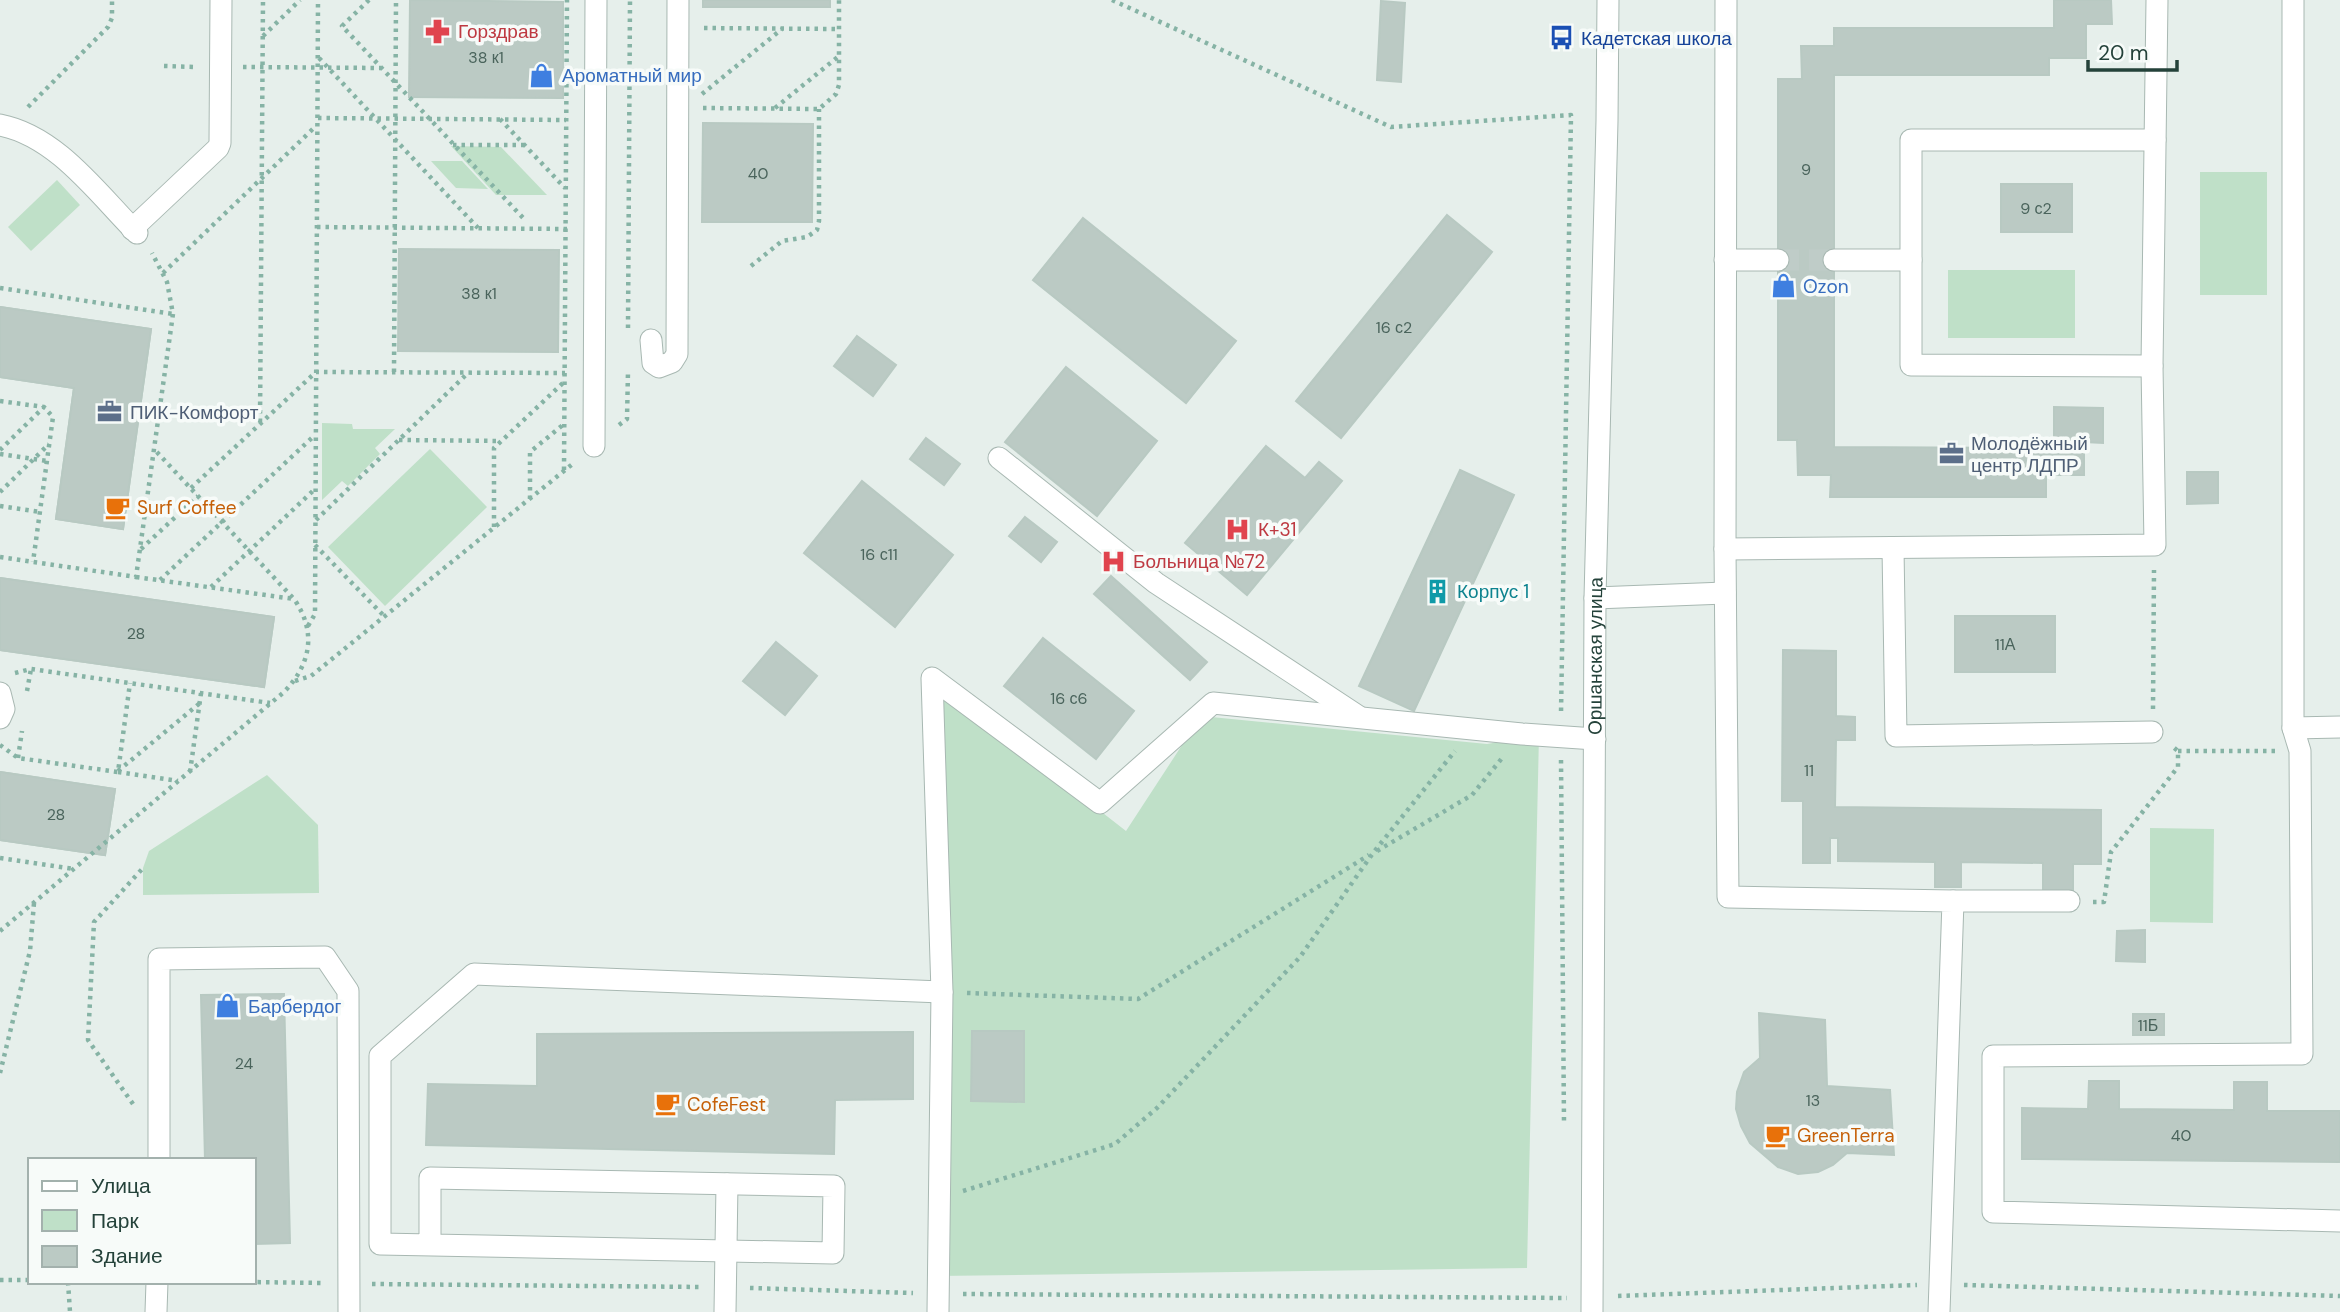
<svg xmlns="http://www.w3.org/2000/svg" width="2340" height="1312" viewBox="0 0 2340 1312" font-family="'DM Sans',sans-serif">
	<rect width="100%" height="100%" fill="#e6efeb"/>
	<g fill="#bfe0c8">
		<polygon points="451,146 501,147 547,195 496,195"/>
		<polygon points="431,161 462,161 488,189 456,188"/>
		<rect x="2200" y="172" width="67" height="123"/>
		<polygon points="57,180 80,205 31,251 8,227"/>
		<rect x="1948" y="270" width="127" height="68"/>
		<polygon points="322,423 352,424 353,429 395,429 375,448 380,454 348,486 342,481 322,500"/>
		<polygon points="430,449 487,507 385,606 328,547"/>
		<polygon points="936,683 1126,831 1201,716 1487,744 1539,735 1527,1268 937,1276"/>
		<polygon points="267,775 318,825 319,893 143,895 143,868 149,851"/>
		<polygon points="2150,828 2214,829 2213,923 2150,922"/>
	</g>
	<g fill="#bbcac4" stroke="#b8c9c2" stroke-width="2">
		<polygon points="410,0 563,2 563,98 409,97"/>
		<rect x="703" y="0" width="127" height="7"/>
		<polygon points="2054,0 2111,0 2112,24 2086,24 2086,58 2049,58 2049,75 1834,75 1834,447 2054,448 2054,407 2103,408 2103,443 2084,442 2084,475 2046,475 2046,497 1830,497 1831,475 1798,475 1797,440 1778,440 1778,79 1802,79 1801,46 1834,46 1834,28 2054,28"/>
		<polygon points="1381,1 1405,3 1401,82 1377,80"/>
		<polygon points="703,123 813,124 812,222 702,222"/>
		<rect x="2001" y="184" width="71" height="48"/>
		<polygon points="1447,215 1492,252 1341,438 1296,401"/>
		<polygon points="1083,218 1236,341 1186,403 1033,280"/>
		<polygon points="399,249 559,250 558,352 398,351"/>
		<polygon points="0,307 151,329 123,529 56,519 74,388 0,377"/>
		<polygon points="0,307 151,329 123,529 56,519 74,388 0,377"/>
		<polygon points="857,336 896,365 873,396 834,366"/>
		<polygon points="1066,367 1157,441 1097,516 1005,442"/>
		<polygon points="926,438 960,464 944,485 910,459"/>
		<polygon points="1266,446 1305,478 1319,462 1342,481 1247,595 1185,543"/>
		<polygon points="1460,470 1514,495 1414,711 1359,686"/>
		<polygon points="2187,472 2218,472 2218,503 2187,504"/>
		<polygon points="862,481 953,555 895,627 804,553"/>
		<polygon points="1025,517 1057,542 1041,562 1009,536"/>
		<polygon points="1111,576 1207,662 1190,680 1094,594"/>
		<polygon points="0,578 274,617 264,687 0,650"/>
		<polygon points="0,578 274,617 264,687 0,650"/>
		<rect x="1955" y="616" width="100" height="56"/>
		<polygon points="1043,638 1134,711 1096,759 1004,686"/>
		<polygon points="776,642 817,676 785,715 743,681"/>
		<polygon points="1783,650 1836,651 1836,716 1855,717 1855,740 1836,740 1835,807 2101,810 2101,864 2073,864 2073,890 2043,890 2043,863 1961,862 1961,887 1935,887 1935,862 1838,861 1838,838 1830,838 1830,863 1803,863 1803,801 1782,801"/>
		<polygon points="0,772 115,789 105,855 0,840"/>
		<polygon points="0,772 115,789 105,855 0,840"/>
		<polygon points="2145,930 2145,962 2116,961 2117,931"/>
		<polygon points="284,994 290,1243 254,1244 254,1160 205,1160 201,995"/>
		<polygon points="1759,1013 1825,1020 1827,1086 1890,1090 1894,1155 1847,1153 1833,1165 1818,1172 1798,1174 1778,1167 1750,1143 1741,1126 1736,1109 1737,1092 1744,1072 1760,1058"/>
		<rect x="2133" y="1014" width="31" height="21"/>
		<polygon points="972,1031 1024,1031 1024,1102 971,1101"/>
		<polygon points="913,1032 913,1099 835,1100 834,1154 426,1145 428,1084 537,1086 537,1034"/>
		<polygon points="2089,1081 2119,1081 2119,1109 2234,1110 2234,1082 2267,1082 2267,1111 2340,1111 2340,1162 2022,1159 2022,1108 2088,1109"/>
	</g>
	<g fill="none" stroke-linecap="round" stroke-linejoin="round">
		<polyline stroke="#bfccc8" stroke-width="21" stroke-dasharray="21 10" stroke-linecap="butt" points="1778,260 1834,260"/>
		<defs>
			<g id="minor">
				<polyline points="1726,0 1725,549 1728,897 1953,901 1939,1312"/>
				<polyline points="2293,0 2293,728 2300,751 2302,1054 1993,1056 1993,1212 2340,1221"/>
				<path d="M0 125C57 136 98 194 137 233"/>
				<polyline points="132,229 218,148 220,143 221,0"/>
				<polyline points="1725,260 1778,260"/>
				<polyline points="1834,260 1911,260"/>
				<polyline points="651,340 653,363 659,367 672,362 677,354 678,0"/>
				<polyline points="2152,366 1911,365 1911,140 2155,140"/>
				<polyline points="594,446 596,0"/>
				<polyline points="999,458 1156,583 1358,716"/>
				<polyline points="1893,548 1896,736 2152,732"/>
				<polyline points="1725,549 2155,545 2152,366 2157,0"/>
				<polyline points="1595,598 1725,593"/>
				<polyline points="0,693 4,709 0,718"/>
				<polyline points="2293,728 2340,727"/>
				<polyline points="1953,901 2069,901"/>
				<polyline points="159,1160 159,959 325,957 348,991 349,1312"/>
				<polyline points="430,1244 430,1178 834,1186 833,1253 380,1244 380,1056 474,974 942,992"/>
				<polyline points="156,1312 157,1282"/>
				<polyline points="725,1312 727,1184"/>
				<polyline points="938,1312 942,992 932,678 1100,803 1213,703 1522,734 1595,739"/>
				<path id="s1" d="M1592 1312 1595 598 1607 121 1608 0"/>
			</g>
		</defs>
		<use href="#minor" stroke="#a8b8b2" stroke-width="23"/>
		<g stroke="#86b3a5" stroke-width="4.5" stroke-dasharray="3.5 5" stroke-linecap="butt">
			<polyline points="369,0 342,26 526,221"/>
			<polyline points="1112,0 1391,127 1571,115 1561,713"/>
			<polyline points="704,28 839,29"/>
			<polyline points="263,36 300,0"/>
			<polyline points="319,58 478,228"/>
			<polyline points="164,66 196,67"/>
			<polyline points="243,67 381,68"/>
			<polyline points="702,94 782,29"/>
			<polyline points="28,107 108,27 112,18 112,0"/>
			<polyline points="703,108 819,109 836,94 839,85 839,0"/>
			<polyline points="775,108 839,56"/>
			<polyline points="318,118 566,120"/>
			<polyline points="500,119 565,188"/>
			<polyline points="453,145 524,145"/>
			<polyline points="317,227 568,229"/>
			<polyline points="751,266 782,241 807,237 817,230 819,221 819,109"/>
			<polyline points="163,273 316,126"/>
			<polyline points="0,288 173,314"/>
			<polyline points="628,328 630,0"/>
			<polyline points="394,372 396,0"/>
			<polyline points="0,401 44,407 53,417 33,562"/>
			<polyline points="260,422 263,0"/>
			<polyline points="619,425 627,419 628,371"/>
			<polyline points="399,440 501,441"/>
			<polyline points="0,450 44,407"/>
			<polyline points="0,454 47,461"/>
			<polyline points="564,470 567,0"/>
			<polyline points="191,488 316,372 565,373"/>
			<polyline points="0,492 49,444"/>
			<polyline points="530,499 530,452 564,424"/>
			<polyline points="0,506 40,512"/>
			<polyline points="316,520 468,373"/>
			<polyline points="494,527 494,448 564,382"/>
			<polyline points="315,545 385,617"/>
			<polyline points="141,549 198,496"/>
			<polyline points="0,557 136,577 173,314 167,282 152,253"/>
			<polyline points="136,577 294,599"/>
			<polyline points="160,580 315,435"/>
			<polyline points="211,587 315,489"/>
			<polyline points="308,626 315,614 318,0"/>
			<polyline points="15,673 31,669 270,703"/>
			<polyline points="295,681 311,676 575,462"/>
			<polyline points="27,691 31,669"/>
			<polyline points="2153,709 2154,570"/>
			<polyline points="0,745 18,758 118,772 130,683"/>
			<polyline points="2178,751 2276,751"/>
			<polyline points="18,758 22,731"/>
			<polyline points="1561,760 1564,1122"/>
			<polyline points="118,771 200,703"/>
			<polyline points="118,772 178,781"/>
			<polyline points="190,772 201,693"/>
			<polyline points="1377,851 1472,795 1503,757"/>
			<polyline points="0,858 74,869"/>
			<polyline points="2093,902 2104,902 2111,852 2178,767 2178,751 2172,746"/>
			<path d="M0 931 284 692C311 664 317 632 294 599L154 449"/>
			<polyline points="967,993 1138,999 1369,855"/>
			<polyline points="0,1073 30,951 34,903"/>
			<polyline points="133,1104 88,1040 94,922 143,868"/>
			<polyline points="963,1191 1115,1144 1157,1108 1300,957 1373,853 1455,751"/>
			<polyline points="0,1280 30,1280"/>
			<polyline points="68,1282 70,1312"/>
			<polyline points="249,1282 325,1283"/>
			<polyline points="372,1284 703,1287"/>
			<polyline points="1964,1285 2340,1296"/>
			<polyline points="750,1288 913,1293"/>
			<polyline points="963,1294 1567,1298"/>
			<polyline points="1618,1296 1917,1285"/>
		</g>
		<use href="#minor" stroke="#fff" stroke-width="21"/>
	</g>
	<defs>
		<symbol id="pharmacy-bare" viewBox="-9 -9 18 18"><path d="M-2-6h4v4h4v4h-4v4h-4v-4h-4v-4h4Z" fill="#e0444e" stroke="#f7fbf9" stroke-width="2.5" paint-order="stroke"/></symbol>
		<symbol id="bus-bare" viewBox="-9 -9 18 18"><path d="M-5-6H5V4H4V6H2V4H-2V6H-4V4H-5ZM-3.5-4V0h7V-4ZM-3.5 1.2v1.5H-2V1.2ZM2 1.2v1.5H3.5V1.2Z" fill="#1a4fb4" stroke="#f7fbf9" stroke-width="2.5" paint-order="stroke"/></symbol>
		<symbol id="shop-bare" viewBox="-9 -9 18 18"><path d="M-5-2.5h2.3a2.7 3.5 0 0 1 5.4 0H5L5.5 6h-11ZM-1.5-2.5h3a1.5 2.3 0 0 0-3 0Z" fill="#3f7fe0" stroke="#f7fbf9" stroke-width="2.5" paint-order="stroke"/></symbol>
		<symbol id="office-bare" viewBox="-9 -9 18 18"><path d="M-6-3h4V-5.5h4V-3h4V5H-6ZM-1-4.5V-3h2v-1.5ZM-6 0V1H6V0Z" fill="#5c6f8a" stroke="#f7fbf9" stroke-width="2.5" paint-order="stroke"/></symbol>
		<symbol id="cafe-bare" viewBox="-9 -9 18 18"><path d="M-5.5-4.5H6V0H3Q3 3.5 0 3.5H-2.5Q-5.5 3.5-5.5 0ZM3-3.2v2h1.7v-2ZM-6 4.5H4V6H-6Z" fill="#e8710a" stroke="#f7fbf9" stroke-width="2.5" paint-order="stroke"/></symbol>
		<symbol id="hospital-bare" viewBox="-9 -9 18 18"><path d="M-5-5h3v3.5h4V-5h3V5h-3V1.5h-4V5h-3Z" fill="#e0444e" stroke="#f7fbf9" stroke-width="2.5" paint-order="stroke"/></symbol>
		<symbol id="building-bare" viewBox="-9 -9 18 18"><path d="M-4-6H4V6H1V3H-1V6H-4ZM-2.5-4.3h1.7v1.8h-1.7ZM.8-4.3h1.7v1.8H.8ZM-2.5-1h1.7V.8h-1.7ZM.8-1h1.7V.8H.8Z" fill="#0f9aa8" stroke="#f7fbf9" stroke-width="2.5" paint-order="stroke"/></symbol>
	</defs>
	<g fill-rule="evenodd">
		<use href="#pharmacy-bare" x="420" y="14" width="35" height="35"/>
		<use href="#bus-bare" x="1544" y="20" width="35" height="35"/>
		<use href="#shop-bare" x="524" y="58" width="35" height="35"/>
		<use href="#shop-bare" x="1766" y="268" width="35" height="35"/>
		<use href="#office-bare" x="92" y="394" width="35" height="35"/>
		<use href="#office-bare" x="1934" y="436" width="35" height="35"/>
		<use href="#cafe-bare" x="100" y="490" width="35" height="35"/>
		<use href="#hospital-bare" x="1220" y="512" width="35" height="35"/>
		<use href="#hospital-bare" x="1096" y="544" width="35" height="35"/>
		<use href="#building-bare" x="1420" y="574" width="35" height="35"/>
		<use href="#shop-bare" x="210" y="988" width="35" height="35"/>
		<use href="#cafe-bare" x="650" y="1086" width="35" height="35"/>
		<use href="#cafe-bare" x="1760" y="1118" width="35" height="35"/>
	</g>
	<g text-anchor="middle" stroke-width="7" stroke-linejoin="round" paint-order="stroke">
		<g font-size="16" fill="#4a645c">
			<text x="486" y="63">38 к1</text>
			<text x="1806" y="175">9</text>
			<text x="758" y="179">40</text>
			<text x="2036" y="214">9 с2</text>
			<text x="479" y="299">38 к1</text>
			<text x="1394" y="333">16 с2</text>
			<text x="879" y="560">16 с11</text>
			<text x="136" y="639">28</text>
			<text x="2005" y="650">11А</text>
			<text x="1069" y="704">16 с6</text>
			<text x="1809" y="776">11</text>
			<text x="56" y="820">28</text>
			<text x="2148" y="1031">11Б</text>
			<text x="244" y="1069">24</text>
			<text x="1813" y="1106">13</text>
			<text x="2181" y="1141">40</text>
		</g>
		<g font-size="19" fill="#be3a42" stroke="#f7fbf9" text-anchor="start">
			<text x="458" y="38">Горздрав</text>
			<text x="1258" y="536">К+31</text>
			<text x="1133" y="568">Больница №72</text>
		</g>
		<g font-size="19" fill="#164399" stroke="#f7fbf9" text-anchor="start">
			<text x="1581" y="45">Кадетская школа</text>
		</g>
		<g font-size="19" fill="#366cbe" stroke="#f7fbf9" text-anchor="start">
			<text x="562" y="82">Ароматный мир</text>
			<text x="1803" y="293">Ozon</text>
			<text x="248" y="1013">Барбердог</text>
		</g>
		<g font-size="19" fill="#4e5e75" stroke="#f7fbf9" text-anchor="start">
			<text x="130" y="419">ПИК-Комфорт</text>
			<text x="1971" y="450">Молодёжный<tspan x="1971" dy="22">центр ЛДПР</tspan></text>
		</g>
		<g font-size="19" fill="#c56008" stroke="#f7fbf9" text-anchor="start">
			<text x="137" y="514">Surf Coffee</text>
			<text x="687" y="1111">CofeFest</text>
			<text x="1797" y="1142">GreenTerra</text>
		</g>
		<g font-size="19" fill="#0d838f" stroke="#f7fbf9" text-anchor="start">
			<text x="1457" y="598">Корпус 1</text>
		</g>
		<g font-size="19" fill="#24423a" stroke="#f7fbf9">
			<text dy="7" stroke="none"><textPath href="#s1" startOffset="656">Оршанская улица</textPath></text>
		</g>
	</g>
	<rect x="28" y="1158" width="228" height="126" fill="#f7fbf9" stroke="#a3b1ad" stroke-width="2"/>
	<rect x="42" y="1181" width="35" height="10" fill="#ffffff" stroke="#a3b1ad" stroke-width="2"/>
	<text x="91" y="1193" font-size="21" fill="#24423a">Улица</text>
	<rect x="42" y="1210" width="35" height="21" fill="#bfe0c8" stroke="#a3b1ad" stroke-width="2"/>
	<text x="91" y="1228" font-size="21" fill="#24423a">Парк</text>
	<rect x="42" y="1246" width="35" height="21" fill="#bbcac4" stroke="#a3b1ad" stroke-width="2"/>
	<text x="91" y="1263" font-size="21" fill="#24423a">Здание</text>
	<path d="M2088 60v10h89v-10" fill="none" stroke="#24423a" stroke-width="3.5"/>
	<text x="2098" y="60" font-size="21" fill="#24423a" stroke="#f7fbf9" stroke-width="5" paint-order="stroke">20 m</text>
</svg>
